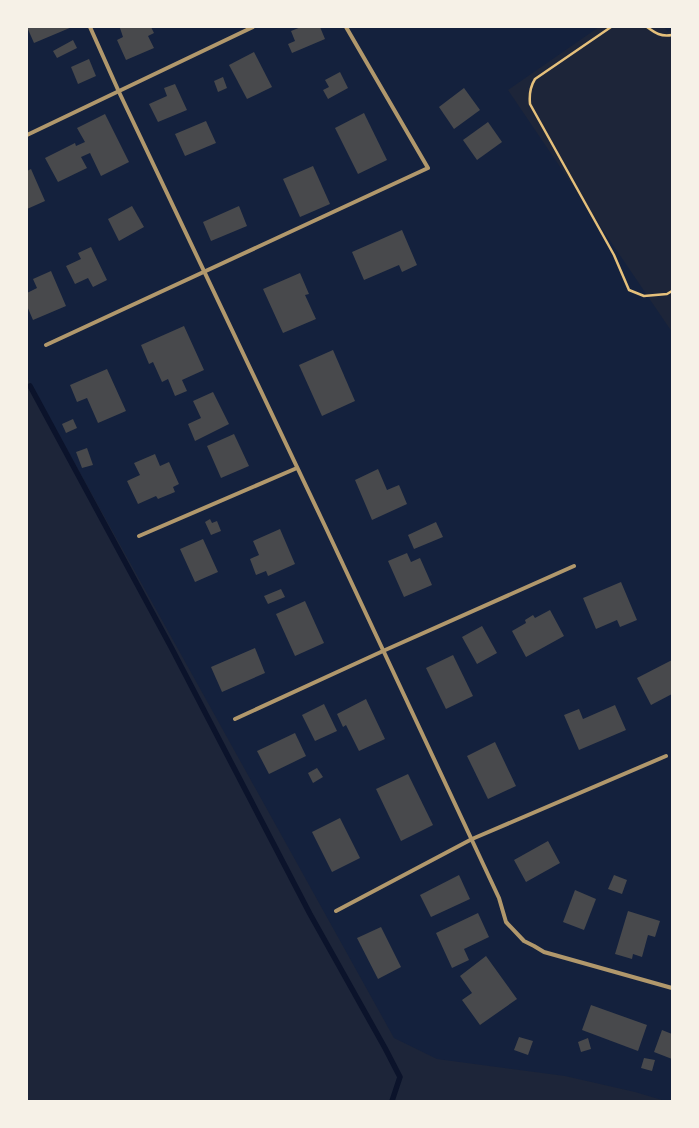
<svg xmlns="http://www.w3.org/2000/svg" width="699" height="1128" viewBox="0 0 699 1128" font-family="Raleway,sans-serif">
	<rect width="100%" height="100%" fill="#14213d"/>
	<g fill="#1d2539">
		<polygon points="599,27 664,27 668,32 672,29 672,332 508,90"/>
		<polygon points="27,377 394,1038 437,1059 565,1076 635,1092 665,1101 27,1101"/>
	</g>
	<g fill="none" stroke-linecap="round" stroke-linejoin="round">
		<polyline stroke="#0b132b" stroke-width="5.5" points="30,386 171,647 310,914 385,1048 400,1077 392,1101"/>
	</g>
	<g fill="#48494c">
		<polygon points="27,27 72,27 34,43"/>
		<polygon points="123,27 151,27 154,33 148,36 154,48 126,60 117,40 123,37 120,28"/>
		<polygon points="301,27 320,27 325,39 292,53 288,44 295,41 291,31"/>
		<polygon points="73,40 77,48 57,58 53,51"/>
		<polygon points="254,52 272,87 247,99 229,65"/>
		<polygon points="89,59 96,76 78,84 71,67"/>
		<polygon points="340,72 348,88 328,99 323,90 329,87 325,80"/>
		<polygon points="223,77 227,88 218,92 214,81"/>
		<polygon points="175,84 187,110 158,122 149,104 167,96 164,88"/>
		<polygon points="464,88 480,110 454,129 439,107"/>
		<polygon points="364,113 387,160 358,174 335,128"/>
		<polygon points="105,114 129,162 101,176 90,153 81,157 87,168 58,182 45,158 75,143 76,146 85,142 77,128"/>
		<polygon points="206,121 216,143 185,156 175,134"/>
		<polygon points="488,122 502,142 477,160 463,140"/>
		<polygon points="313,166 330,204 300,217 283,179"/>
		<polygon points="31,169 45,201 27,209 27,171"/>
		<polygon points="132,206 144,227 119,241 108,219"/>
		<polygon points="239,206 247,226 211,241 203,222"/>
		<polygon points="402,230 417,265 402,272 399,265 364,280 352,252"/>
		<polygon points="91,247 107,280 93,287 88,278 75,284 66,266 81,259 78,253"/>
		<polygon points="51,271 66,306 33,320 27,306 27,293 37,288 33,279"/>
		<polygon points="300,273 309,294 305,295 316,319 283,333 263,289"/>
		<polygon points="184,326 204,370 182,380 187,391 175,396 168,379 162,382 153,362 149,364 141,345"/>
		<polygon points="333,350 355,401 322,416 299,365"/>
		<polygon points="107,369 126,411 98,423 87,398 77,402 70,385"/>
		<polygon points="213,392 229,424 195,441 188,424 201,418 193,401"/>
		<polygon points="73,419 77,428 66,433 62,424"/>
		<polygon points="234,434 249,466 221,478 207,446"/>
		<polygon points="87,448 93,465 82,468 76,452"/>
		<polygon points="155,454 160,466 169,462 179,484 173,487 175,492 158,499 156,496 138,504 127,481 140,475 134,463"/>
		<polygon points="378,469 387,490 399,485 407,504 372,520 355,480"/>
		<polygon points="210,519 212,523 217,521 221,531 211,535 205,522"/>
		<polygon points="436,522 443,537 414,549 408,535"/>
		<polygon points="280,529 295,564 268,576 266,571 256,575 250,559 259,555 253,541"/>
		<polygon points="203,539 218,572 195,582 180,549"/>
		<polygon points="407,553 411,562 420,558 432,585 404,597 388,561"/>
		<polygon points="621,582 637,620 620,627 617,620 596,629 583,598"/>
		<polygon points="281,589 285,597 268,604 264,596"/>
		<polygon points="305,601 324,643 295,656 276,614"/>
		<polygon points="550,610 564,636 526,657 512,631 526,623 525,620 533,615 535,618"/>
		<polygon points="482,626 497,653 477,664 462,637"/>
		<polygon points="255,648 265,673 222,692 211,667"/>
		<polygon points="453,655 473,696 446,709 426,668"/>
		<polygon points="672,660 672,694 651,705 637,678"/>
		<polygon points="366,699 385,739 359,751 346,725 343,727 337,714"/>
		<polygon points="324,704 337,731 315,741 302,715"/>
		<polygon points="615,705 626,730 579,750 564,715 579,709 583,719"/>
		<polygon points="295,733 306,756 269,774 257,751"/>
		<polygon points="495,742 516,786 488,799 467,756"/>
		<polygon points="317,768 323,777 313,783 308,773"/>
		<polygon points="408,774 433,825 401,841 376,789"/>
		<polygon points="340,818 360,858 332,872 312,832"/>
		<polygon points="548,841 560,863 526,882 514,860"/>
		<polygon points="459,875 470,899 431,917 420,895"/>
		<polygon points="614,875 627,880 622,894 608,889"/>
		<polygon points="575,890 596,899 584,930 563,922"/>
		<polygon points="628,911 660,921 655,937 648,935 642,957 633,954 632,959 615,954"/>
		<polygon points="478,913 489,937 464,949 469,960 452,968 436,933"/>
		<polygon points="381,927 401,967 378,979 357,938"/>
		<polygon points="486,956 517,999 480,1025 462,1000 472,993 460,976"/>
		<polygon points="591,1005 647,1025 638,1051 582,1030"/>
		<polygon points="662,1030 672,1034 672,1059 654,1052"/>
		<polygon points="519,1037 533,1041 528,1055 514,1050"/>
		<polygon points="588,1038 591,1049 581,1052 578,1042"/>
		<polygon points="644,1058 655,1060 652,1071 641,1068"/>
	</g>
	<g fill="none" stroke-linecap="round" stroke-linejoin="round">
		<g stroke="#e5c07b" stroke-width="2.5">
			<path d="M611 27 535 79C530 87 529 94 530 104L614 255 629 290 644 296 667 294 672 291"/>
			<path d="M647 27C655 33 661 37 672 35"/>
		</g>
		<g stroke="#b1986c" stroke-width="4">
			<polyline points="90,27 119,92 325,526 499,898 506,922 524,941 534,946 544,952 672,988"/>
			<polyline points="27,135 253,27"/>
			<polyline points="46,345 428,168 346,27"/>
			<polyline points="139,536 297,468"/>
			<polyline points="235,719 383,651 574,566"/>
			<polyline points="336,911 472,839 666,756"/>
		</g>
	</g>
	<rect width="699" height="1128" fill="none" stroke="#f6f1e7" stroke-width="56"/>
</svg>
